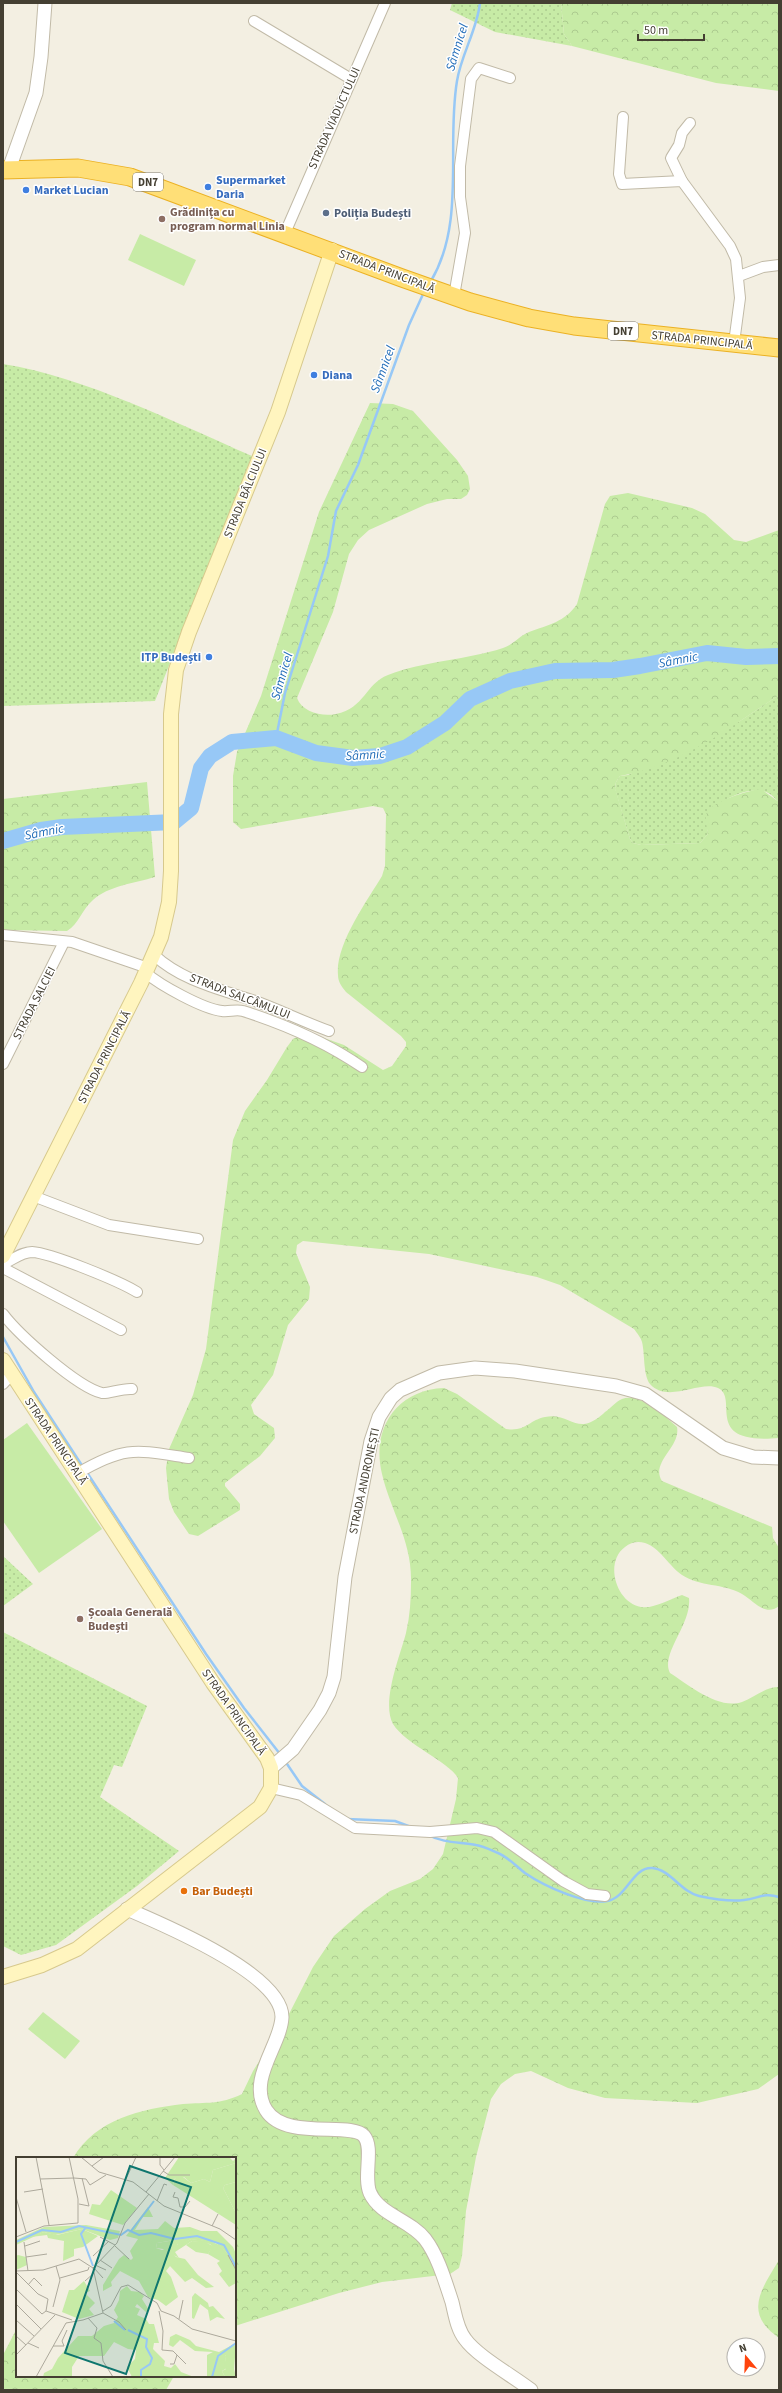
<svg xmlns="http://www.w3.org/2000/svg" width="782" height="2393" viewBox="0 0 782 2393" font-family="'Source Sans 3',sans-serif">
	<defs>
		<pattern id="grass-dots" width="8" height="8" patternUnits="userSpaceOnUse"><rect width="8" height="8" fill="#c7eba6"/><path d="M2 2h.1M6 6h.1" fill="none" stroke="#accb8f" stroke-width="1.8" stroke-linecap="round"/></pattern>
		<pattern id="forest-crowns" width="20" height="18" patternUnits="userSpaceOnUse"><rect width="20" height="18" fill="#c7eba6"/><path d="M2 6a3 3 0 1 1 6 0M12 15a3 3 0 1 1 6 0" fill="none" stroke="#accb8f"/></pattern>
	</defs>
	<rect width="100%" height="100%" fill="#f3efe2"/>
	<g fill="url(#grass-dots)">
		<polygon points="452,3 561,3 564,34 572,46 495,32 450,10"/>
		<path d="M3 364C85 377 176 423 252 456L155 701 3 706Z"/>
		<path d="M779 695V802C776 800 773 796 770 794 751 783 718 801 706 816L708 834 700 843 641 845 633 843 630 839 615 789 616 782 620 776 628 775 740 721Z"/>
		<polygon points="3,1556 33,1584 3,1606"/>
		<polygon points="3,1632 147,1706 122,1767 114,1765 100,1797 179,1851 137,1886 56,1945 21,1955 3,1946"/>
	</g>
	<g fill="url(#forest-crowns)">
		<polygon points="561,3 779,3 779,91 716,83 572,46 564,34"/>
		<path d="M370 403 393 404 413 411 457 460 468 476 470 489 467 495 461 499H447L427 504 369 530 358 540 349 554 333 612 297 698C302 712 322 717 336 714 365 708 365 684 388 675 424 661 466 660 503 648 513 645 519 636 529 632 548 625 565 622 577 604L605 504 610 496 628 493 692 508 705 514 734 540 746 542 779 530V695C729 728 680 766 620 776L616 782 615 788 630 839 633 843 641 845 700 843 708 834C707 828 705 820 706 815 709 802 749 790 761 789L779 802V1438C701 1445 740 1398 718 1388 700 1380 668 1404 650 1384 643 1375 645 1354 642 1342 641 1338 637 1333 634 1329L560 1285 537 1277 429 1254 303 1241 297 1245 296 1253 310 1287 309 1299 288 1325 273 1375 251 1405 254 1414 274 1428 275 1438 260 1456 225 1483V1486L240 1504V1510L198 1536 189 1534 174 1512 169 1499 166 1468 169 1449 193 1395 206 1349 233 1140 245 1111 267 1080 287 1047 293 1039 307 1032 344 1045 383 1070 392 1066 406 1046V1042L401 1036 346 992C342 987 338 982 338 975 335 945 367 901 382 876L385 866 386 814 383 808 373 806 241 829 233 822V776L237 752 261 696 319 512Z"/>
		<path d="M147 782 155 877C135 883 108 886 93 900 82 909 79 924 67 931L3 930V799Z"/>
		<path d="M444 1388 457 1394 506 1429C526 1432 529 1420 545 1417 562 1413 572 1425 584 1424 592 1423 600 1417 605 1412 611 1408 615 1402 622 1399 640 1392 665 1416 677 1427 681 1447 650 1462 662 1481L772 1527 773 1538 779 1548V1606C765 1617 754 1601 742 1594 723 1583 700 1587 682 1575 670 1567 659 1547 645 1543 638 1541 631 1542 625 1547 604 1562 616 1603 641 1607 654 1609 670 1599 682 1595L689 1598C692 1624 660 1654 670 1673 689 1685 718 1710 742 1702 755 1697 765 1687 779 1687V2074L758 2089 697 2103 605 2098 568 2088 531 2071 515 2074 501 2084 491 2099 476 2157 466 2211 462 2256 459 2268 450 2274 382 2282 339 2293 235 2326V2158H73C96 2119 141 2109 183 2104 207 2102 219 2105 242 2094L253 2071 290 2012 313 1967 334 1936 365 1909 390 1891 420 1879 433 1869 443 1854 456 1799 458 1778C448 1761 405 1744 393 1724 381 1702 400 1656 406 1633 410 1616 411 1599 411 1582 412 1541 391 1512 382 1474 371 1429 396 1390 444 1388Z"/>
		<path d="M779 2260V2338C743 2313 761 2290 779 2260Z"/>
		<polygon points="17,2328 17,2376 174,2376 166,2390 3,2390 3,2355"/>
	</g>
	<g fill="#c7eba6">
		<polygon points="140,234 196,260 184,286 128,260"/>
		<polygon points="27,1423 102,1529 39,1573 3,1521 3,1440"/>
		<polygon points="43,2012 80,2041 65,2059 28,2029"/>
	</g>
	<g fill="none" stroke-linecap="round" stroke-linejoin="round">
		<g stroke="#97c8f6" stroke-width="2.5">
			<path d="M431 281C466 222 446 146 457 81 461 55 477 30 480 3"/>
			<polyline points="276,738 285,693 328,556 336,511 358,465 409,325 424,292"/>
			<polyline points="3,1337 34,1392 83,1467"/>
			<polyline points="86,1471 206,1654 244,1708 280,1754"/>
			<polyline points="285,1761 302,1786 325,1804"/>
			<polyline points="347,1819 395,1821 411,1827"/>
			<path d="M428 1835C443 1843 460 1842 476 1845 483 1846 491 1850 498 1853 508 1857 517 1867 525 1873 544 1886 585 1905 607 1901 627 1898 632 1867 652 1868 670 1869 681 1892 699 1896 713 1899 729 1902 744 1900 758 1899 763 1892 779 1897"/>
		</g>
		<polyline stroke="#97c8f6" stroke-width="16" points="3,841 41,830 62,827 174,822 191,808 201,768 210,756 232,742 276,738 316,753 353,758 380,756 407,747 445,723 470,699 510,681 555,671 613,670 640,666 707,653 746,657 779,656"/>
		<defs>
			<g id="minor">
				<polyline points="254,21 351,79"/>
				<polyline points="623,117 619,174 622,184 682,181 730,246 736,259 740,298 734,343"/>
				<polyline points="682,181 671,158 679,145 682,133 690,123"/>
				<polyline points="285,233 385,3"/>
				<polyline points="739,276 763,267 779,265"/>
				<polyline points="454,296 465,233 460,197 460,166 471,79 479,68 510,78"/>
				<polyline points="3,935 72,942 148,968"/>
				<path d="M154 955C182 981 220 989 255 1001 280 1010 304 1022 329 1031"/>
				<path d="M146 973C160 985 203 1009 222 1011 229 1012 236 1009 243 1011 284 1024 327 1043 362 1067"/>
				<polyline points="3,1064 64,942"/>
				<polyline points="33,1196 109,1225 198,1239"/>
				<path d="M3 1264C13 1260 21 1252 32 1252 51 1253 119 1281 137 1292"/>
				<polyline points="3,1268 121,1330"/>
				<path d="M3 1314C19 1335 77 1387 102 1393 107 1394 123 1388 132 1389"/>
				<polyline points="3,1384 12,1374"/>
				<path d="M78 1473C126 1445 136 1450 189 1458"/>
				<polyline points="271,1788 301,1795 355,1828 430,1832 477,1828 494,1832 563,1881 587,1894 605,1896"/>
			</g>
			<g id="tertiary">
				<polyline points="9,169 36,93 41,57 45,3"/>
				<polyline points="271,1768 293,1749 320,1710 329,1693 334,1677 345,1577 371,1441 379,1417 391,1398 400,1390 439,1373 475,1368 515,1371 616,1386 645,1394 723,1448 753,1457 779,1458"/>
				<path d="M127 1909C162 1924 282 1974 282 2017 281 2045 247 2079 266 2110 285 2141 351 2121 364 2136 374 2148 363 2176 370 2193 380 2215 410 2220 425 2239 438 2256 445 2281 452 2302 455 2314 457 2329 465 2339 477 2356 513 2376 531 2390"/>
			</g>
			<g id="secondary">
				<polyline points="3,1256 141,983 161,937 169,902 171,871 171,714 176,670 189,632 278,412 332,250"/>
				<polyline points="3,1360 213,1683 267,1758 271,1768 271,1788 260,1807 77,1949 42,1965 3,1977"/>
			</g>
			<polyline id="trunk" points="3,170 78,168 130,177 402,278 470,302 529,318 574,326 779,348"/>
		</defs>
		<use href="#minor" stroke="#c1baa7" stroke-width="12"/>
		<use href="#tertiary" stroke="#c1baa7" stroke-width="15"/>
		<use href="#secondary" stroke="#d7c98d" stroke-width="16"/>
		<use href="#trunk" stroke="#ebb124" stroke-width="19"/>
		<use href="#minor" stroke="#fff" stroke-width="10"/>
		<use href="#tertiary" stroke="#fff" stroke-width="13"/>
		<use href="#secondary" stroke="#fff5bf" stroke-width="14"/>
		<use href="#trunk" stroke="#ffdf77" stroke-width="17"/>
	</g>
	<g fill="#3f7fe0" stroke="#fff" stroke-width="1.5">
		<circle cx="208" cy="187" r="4"/>
		<circle cx="26" cy="190" r="4"/>
		<circle cx="314" cy="375" r="4"/>
		<circle cx="209" cy="657" r="4"/>
	</g>
	<circle fill="#5c6f8a" stroke="#fff" stroke-width="1.5" cx="326" cy="213" r="4"/>
	<g fill="#8d6e63" stroke="#fff" stroke-width="1.5">
		<circle cx="162" cy="219" r="4"/>
		<circle cx="80" cy="1619" r="4"/>
	</g>
	<circle fill="#e8710a" stroke="#fff" stroke-width="1.5" cx="184" cy="1891" r="4"/>
	<g text-anchor="middle" stroke-width="3" stroke-linejoin="round" paint-order="stroke">
		<g fill="#fff" stroke="#7c7970" stroke-width="1">
			<rect x="133" y="173" width="30" height="18" rx="3"/>
			<rect x="608" y="322" width="30" height="18" rx="3"/>
		</g>
		<g font-size="11" font-weight="bold" fill="#443f32">
			<text x="148" y="186">DN7</text>
			<text x="623" y="335">DN7</text>
		</g>
		<g font-size="12" fill="#443f32" stroke="#fff">
			<text transform="translate(334 118) rotate(-66)" y="4">STRADA VIADUCTULUI</text>
			<text transform="translate(387 271) rotate(21)" y="4">STRADA PRINCIPALĂ</text>
			<text transform="translate(702 340) rotate(6)" y="4">STRADA PRINCIPALĂ</text>
			<text transform="translate(245 493) rotate(-68)" y="4">STRADA BÂLCIULUI</text>
			<text transform="translate(240 996) rotate(21)" y="4">STRADA SALCÂMULUI</text>
			<text transform="translate(34 1003) rotate(-63)" y="4">STRADA SALCIEI</text>
			<text transform="translate(104 1057) rotate(-63)" y="4">STRADA PRINCIPALĂ</text>
			<text transform="translate(56 1441) rotate(56)" y="4">STRADA PRINCIPALĂ</text>
			<text transform="translate(364 1481) rotate(-78)" y="4">STRADA ANDRONEȘTI</text>
			<text transform="translate(234 1712) rotate(55)" y="4">STRADA PRINCIPALĂ</text>
		</g>
		<g font-size="12" font-weight="bold" fill="#366cbe" stroke="#fff" text-anchor="start">
			<text x="216" y="184">Supermarket<tspan x="216" dy="14">Daria</tspan></text>
			<text x="34" y="194">Market Lucian</text>
			<text x="322" y="379">Diana</text>
			<text x="201" y="661" text-anchor="end">ITP Budești</text>
		</g>
		<g font-size="12" font-weight="bold" fill="#785e54" stroke="#fff" text-anchor="start">
			<text x="170" y="216">Grădinița cu<tspan x="170" dy="14">program normal Linia</tspan></text>
			<text x="88" y="1616">Școala Generală<tspan x="88" dy="14">Budești</tspan></text>
		</g>
		<g font-size="12" font-weight="bold" fill="#4e5e75" stroke="#fff" text-anchor="start">
			<text x="334" y="217">Poliția Budești</text>
		</g>
		<g font-size="12" font-weight="bold" fill="#c56008" stroke="#fff" text-anchor="start">
			<text x="192" y="1895">Bar Budești</text>
		</g>
		<g font-size="13" font-style="italic" fill="#236eb9" stroke="#fff">
			<text transform="translate(456 47) rotate(-73)" y="5">Sâmnicel</text>
			<text transform="translate(382 369) rotate(-70)" y="5">Sâmnicel</text>
			<text transform="translate(678 659) rotate(-11)" y="5">Sâmnic</text>
			<text transform="translate(281 676) rotate(-74)" y="5">Sâmnicel</text>
			<text transform="translate(365 754) rotate(-4)" y="5">Sâmnic</text>
			<text transform="translate(44 831) rotate(-11)" y="5">Sâmnic</text>
		</g>
	</g>
	<g transform="translate(16 2157)">
		<rect width="220" height="220" fill="#f3efe2"/>
		<path d="M163 0H213L217 4 220 1V6L197 13 194 25 188 22 175 26 168 20 159 21 157 28 149 21ZM220 25V56L207 31 209 28ZM95 33 121 51 107 68 73 57 76 47 84 48ZM66 72 82 79 67 90 58 92V99L47 104 48 84 32 81 31 78 15 80 28 75 41 78ZM175 82 194 84 203 88 212 97 220 113V126L213 130 203 117 206 114 201 106 204 104 192 97 196 89 194 87 176 84 159 95 163 101 147 92 140 91 141 86 159 83 162 88ZM68 124 74 134 69 136 79 146 73 152 78 158 63 162 46 155 53 133H58ZM220 188 218 212 220 220H209L206 214 210 212 209 199 215 189Z" fill="#c7eba6"/>
		<path d="M220 6V25L209 28 207 31 220 56V68L157 28 160 19 167 20 175 26 188 22 194 25 197 13ZM132 50 137 60H127L119 73 142 72 149 64 158 71 174 70 185 74H201L217 90 220 97V113L214 99 200 86 175 82 163 89 158 83 141 86 140 91 146 93 152 91 160 100 169 102 182 118 198 130 190 131 176 121 169 125 154 109 150 114 155 120 162 140 150 149 142 143 132 140 123 124 104 114 95 125 96 129 87 134V128L103 102 108 98 115 103 117 101 114 94 122 82 110 79ZM70 68 104 74 102 81 94 83 66 72 39 78 28 75 0 88V83L28 70ZM176 84 189 85 197 89 192 97 180 95 170 88ZM2 98 10 100 11 108 0 113V99ZM111 129 115 134 124 135 128 139 126 142 133 153 130 155 121 147 119 150 124 152 121 158 130 162 133 167H138L143 186H138L137 192 149 204 148 209 155 211 159 207 165 215 178 220H116L111 210 119 202 120 193 112 192 98 185 88 199H63L56 210V220H27L28 216 36 212 42 201 62 179H76L88 169 98 166 102 160 98 153 103 143 104 134ZM179 136 192 146 193 150 197 149 209 162 201 160 194 164 192 153 184 147 178 162 176 161V140ZM160 177 174 183 180 189 203 195 220 186 209 199 211 211 206 214 209 220H191V198L197 195 179 194 164 183 157 190 153 188 154 180Z" fill="#c7eba6"/>
		<path fill="none" stroke="#97c8f6" stroke-width="2" d="M70 70 65 77 77 109M115 74 138 44M0 85 26 73 45 75 63 69 105 78 112 73 123 78 135 76 159 82 181 79 208 88 220 110M98 164 109 173M112 173 131 182 130 190 136 201 134 207 125 213V220M196 220 202 199 220 186"/>
		<path fill="none" stroke="#ada99c" stroke-width="1" d="M20 0 33 68M65 0 83 15 117 25 148 49 204 72 220 83M144 0V8L148 13M76 9 88 0M147 14 153 18H174M58 21 70 22 74 28 90 18M24 22 58 21M110 22 120 0M8 35 27 32M130 35 159 0M159 35 157 40 162 41 164 50M0 40 10 75M141 44 148 27 151 28M63 47 73 49 66 21M164 50H169L174 44M196 69 202 57M0 80 28 69 62 66V42L53 0M84 80 99 88M8 85 12 114M9 89 24 84M99 89 113 102M212 98 220 113M77 99 93 84M10 100 31 97M84 103 96 111M79 108 90 113M78 111 87 121M0 114 27 113 63 102 77 111M0 115 22 137 32 142 30 154 56 163M44 121 72 113 73 110M69 124 78 116M12 128 18 121 26 129M0 132 26 157 30 154M0 147 25 172M37 150 44 123 40 109M87 154 95 149 105 130 112 128 141 146 145 154 158 159 176 172 220 184M143 154 147 174 146 193 157 194 170 207M87 156 103 165 110 173M72 161 81 171 78 181 85 186 87 204 97 220M163 162 167 143M0 163 18 179M0 179 10 188M12 186 23 191M37 189H48L46 184 51 173M0 198 39 158M154 207H158L161 198M20 220 50 166 67 163 87 156 77 111 101 86 109 66 133 37"/>
		<path fill="#0f766e" fill-opacity="0.15" stroke="#0f766e" stroke-width="2" d="M114 9 175 30 110 217 49 196Z"/>
		<rect width="220" height="220" fill="none" stroke="#443f32" stroke-width="2"/>
	</g>
	<rect width="782" height="2393" fill="none" stroke="#443f32" stroke-width="8"/>
	<g transform="translate(746 2357) rotate(341)"><circle r="19" fill="#ffffff" stroke="#b4b2ad"/>
	<path d="M0-3L7 15L0 10L-7 15Z" fill="#ff440c"/>
	<text y="-6" font-size="11" font-weight="bold" text-anchor="middle" fill="#443f32">N</text>
	</g>
	<path d="M638 34v6h66v-6" fill="none" stroke="#443f32" stroke-width="2"/>
	<text x="644" y="34" font-size="12" fill="#443f32" stroke="#ffffff" stroke-width="3" paint-order="stroke">50 m</text>
</svg>
